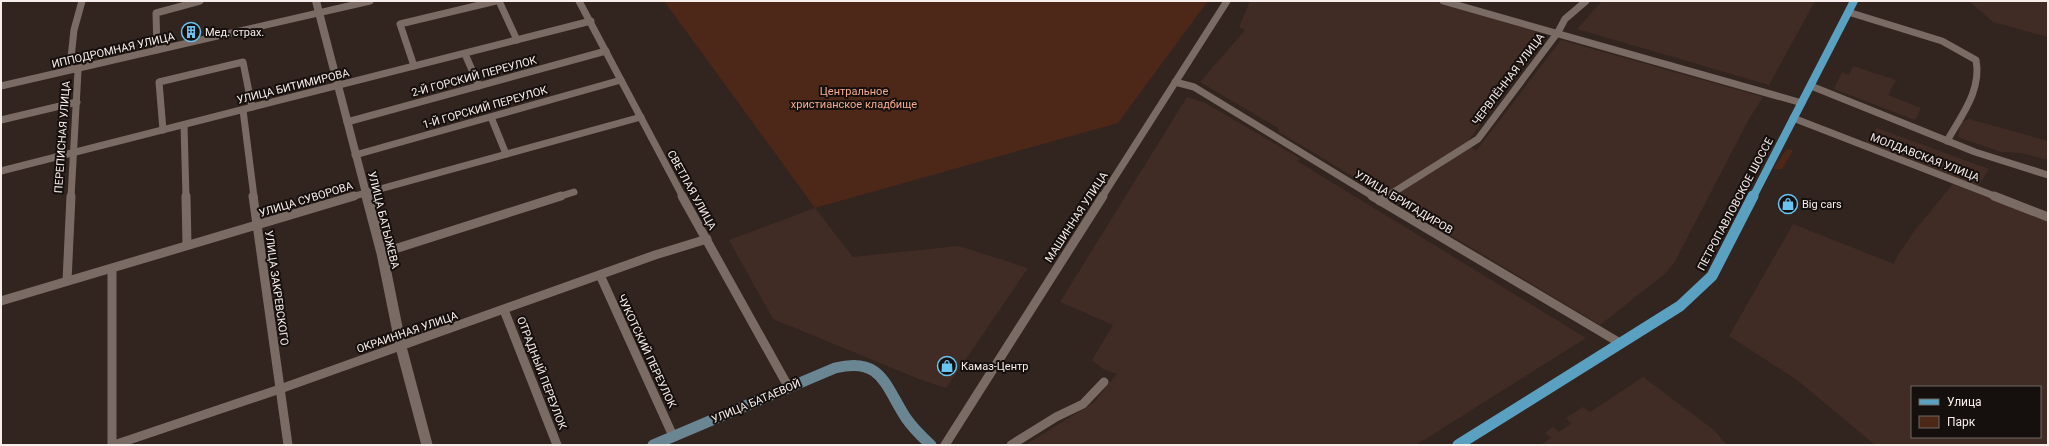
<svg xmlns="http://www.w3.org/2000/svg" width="2049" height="446" viewBox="0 0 2049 446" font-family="Roboto,sans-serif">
	<rect width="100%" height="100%" fill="#32241f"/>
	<g fill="#402c24" fill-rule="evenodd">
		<polygon points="1250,1 1432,1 1544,34 1467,143 1476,151 1561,40 1763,97 1749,119 1674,263 1667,272 1600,325 1279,132 1278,128 1200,82 1245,30 1239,27"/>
		<polygon points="1602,1 1815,1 1769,85 1577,29"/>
		<polygon points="1969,1 2048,1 2048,37 1993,22"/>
		<polygon points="1853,66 1896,80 1888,95 1921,108 1915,120 1834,89 1842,72 1849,75"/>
		<polygon points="1187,97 1205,103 1301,159 1297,161 1586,338 1416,445 1025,445 1093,403 1117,374 1103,369 1092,360 1113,325 1060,302"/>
		<polygon points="1969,119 2048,141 2048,160 2021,153 2001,152 1958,137 1961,122"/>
		<polygon points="1877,128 1989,169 1978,187 1864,144"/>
		<path d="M1953 184 2048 220V445H1875L1797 380 1729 336 1793 224 1894 264 1898 255 1915 230ZM1912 387H2040V437H1912Z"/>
		<polygon points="815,208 853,257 959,246 1028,268 946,388 919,379 773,319 729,240"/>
		<polygon points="1643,377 1714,430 1727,445 1540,445 1551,438 1545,433 1553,427 1559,432 1572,423 1566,418 1583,407 1590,412"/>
	</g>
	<g fill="#4d2718">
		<polygon points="664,1 1208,1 1118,123 815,208"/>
		<polygon points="1791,149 1793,151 1782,169 1773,169 1786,150"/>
	</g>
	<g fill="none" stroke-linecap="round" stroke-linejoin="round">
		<g stroke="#7b6b65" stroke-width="7">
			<polyline points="499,1 517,40"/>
			<polyline points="579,1 683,197"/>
			<polyline points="1443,1 1802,103"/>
			<path d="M1848 12 1942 41 1976 60C1982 90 1961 116 1947 141"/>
			<polyline points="157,50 156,13 200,1"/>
			<polyline points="465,54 479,86"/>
			<polyline points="414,66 400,24 496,1"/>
			<polyline points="1175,82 1194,87 1374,197"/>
			<polyline points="1,86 370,1"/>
			<polyline points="1811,86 1975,152 2048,175"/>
			<polyline points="243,110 254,197"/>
			<polyline points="491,117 506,154"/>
			<polyline points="1793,118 1997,197"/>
			<polyline points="1,120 77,102"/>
			<polyline points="347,122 606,51"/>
			<polyline points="184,125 186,197"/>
			<polyline points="163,130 159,82 243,62 252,107"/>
			<polyline points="355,155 621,80"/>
			<polyline points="1,171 591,21"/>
			<polyline points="71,197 78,71 70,67 74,30 82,1"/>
			<polyline points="351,197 641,117"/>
			<polyline points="558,197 574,192"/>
			<polyline points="1102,197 1227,1"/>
			<polyline points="1386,197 1478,139 1558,32 1565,19 1586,1"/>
		</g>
		<g stroke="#7b6b65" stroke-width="9">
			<polyline points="186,196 187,245"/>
			<polyline points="253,196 288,445"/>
			<polyline points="682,196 789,388"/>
			<polyline points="1372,196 1620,343"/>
			<polyline points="1994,196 2048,217"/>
			<polyline points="1380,201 1388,196"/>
			<polyline points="382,253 561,196"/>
			<polyline points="112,269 112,445"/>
			<polyline points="600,275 673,436"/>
			<polyline points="67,281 71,196"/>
			<polyline points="1,301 354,196"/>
			<polyline points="504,310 557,445"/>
			<polyline points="114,445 280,389 655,255 707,239"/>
			<polyline points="945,445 1103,196"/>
			<polyline points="1011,445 1056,417 1083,404 1104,382"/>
		</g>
		<polyline stroke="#7b6b65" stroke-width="8" points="316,1 367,197"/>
		<polyline stroke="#7b6b65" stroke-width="11" points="367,196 382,253 401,347 427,445"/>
		<path stroke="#6a8693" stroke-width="11" d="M653 445 835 368C882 356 885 386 906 418 913 428 922 437 931 445"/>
		<polyline stroke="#5aa1c1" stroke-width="8" points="1753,197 1854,1"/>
		<polyline stroke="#5aa1c1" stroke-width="11" points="1458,445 1680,306 1712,276 1753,196"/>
	</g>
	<defs>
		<symbol id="building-ring" viewBox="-11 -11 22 22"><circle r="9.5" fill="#150f0d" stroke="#69c4f1" stroke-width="1.5"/><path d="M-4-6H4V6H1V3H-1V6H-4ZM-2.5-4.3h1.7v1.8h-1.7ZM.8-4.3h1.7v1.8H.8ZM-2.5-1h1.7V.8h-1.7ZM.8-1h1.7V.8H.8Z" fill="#69c4f1"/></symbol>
		<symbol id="shop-ring" viewBox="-11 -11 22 22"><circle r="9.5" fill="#150f0d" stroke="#69c4f1" stroke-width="1.5"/><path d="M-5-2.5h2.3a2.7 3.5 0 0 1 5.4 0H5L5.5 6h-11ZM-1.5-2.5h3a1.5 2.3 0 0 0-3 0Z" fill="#69c4f1"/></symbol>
	</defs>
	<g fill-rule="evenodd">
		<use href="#building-ring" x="180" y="21" width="22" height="22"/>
		<use href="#shop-ring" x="1777" y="193" width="22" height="22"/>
		<use href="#shop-ring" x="936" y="355" width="22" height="22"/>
	</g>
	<g text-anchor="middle" stroke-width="4" stroke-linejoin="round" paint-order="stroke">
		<g font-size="11" fill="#f7edea" stroke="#150f0d" text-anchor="start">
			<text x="205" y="36">Мед. страх.</text>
			<text x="1802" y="208">Big cars</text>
			<text x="961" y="370">Камаз-Центр</text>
		</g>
		<g font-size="11" fill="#f7edea" stroke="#150f0d">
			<text transform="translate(113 50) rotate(-13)" y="4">ИППОДРОМНАЯ УЛИЦА</text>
			<text transform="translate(474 76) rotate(-15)" y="4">2-Й ГОРСКИЙ ПЕРЕУЛОК</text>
			<text transform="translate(1508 79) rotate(-53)" y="4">ЧЕРВЛЁННАЯ УЛИЦА</text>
			<text transform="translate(293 86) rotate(-14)" y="4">УЛИЦА БИТИМИРОВА</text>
			<text transform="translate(485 107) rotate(-16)" y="4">1-Й ГОРСКИЙ ПЕРЕУЛОК</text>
			<text transform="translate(62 137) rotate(-86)" y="4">ПЕРЕПИСНАЯ УЛИЦА</text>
			<text transform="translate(1925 157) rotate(21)" y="4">МОЛДАВСКАЯ УЛИЦА</text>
			<text transform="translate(692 190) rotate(61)" y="4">СВЕТЛАЯ УЛИЦА</text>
			<text transform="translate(306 199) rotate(-17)" y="4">УЛИЦА СУВОРОВА</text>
			<text transform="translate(1404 202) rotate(31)" y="4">УЛИЦА БРИГАДИРОВ</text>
			<text transform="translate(1735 204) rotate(-62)" y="4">ПЕТРОПАВЛОВСКОЕ ШОССЕ</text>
			<text transform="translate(1076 217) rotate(-57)" y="4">МАШИННАЯ УЛИЦА</text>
			<text transform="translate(384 220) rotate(76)" y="4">УЛИЦА БАТЫЖЕВА</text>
			<text transform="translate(277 288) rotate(82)" y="4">УЛИЦА ЗАКРЕВСКОГО</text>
			<text transform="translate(407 332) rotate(-19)" y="4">ОКРАИННАЯ УЛИЦА</text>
			<text transform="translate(647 351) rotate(65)" y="4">ЧУКОТСКИЙ ПЕРЕУЛОК</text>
			<text transform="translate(542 373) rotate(69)" y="4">ОТРАДНЫЙ ПЕРЕУЛОК</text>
			<text transform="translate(756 401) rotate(-23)" y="4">УЛИЦА БАТАЕВОЙ</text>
		</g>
		<g font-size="11" fill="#f6ab8e" stroke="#150f0d">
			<text x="854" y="95">Центральное<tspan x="854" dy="13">христианское кладбище</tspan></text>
		</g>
	</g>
	<rect width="2049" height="446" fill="none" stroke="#f7edea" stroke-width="4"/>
	<rect x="1911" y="386" width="130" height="52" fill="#150f0d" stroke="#6f6865"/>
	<rect x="1919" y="399" width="20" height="6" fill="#5aa1c1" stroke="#6f6865"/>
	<text x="1947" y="406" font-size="12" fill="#f7edea">Улица</text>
	<rect x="1919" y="416" width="20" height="12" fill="#4d2718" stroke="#6f6865"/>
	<text x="1947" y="426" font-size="12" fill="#f7edea">Парк</text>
</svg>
